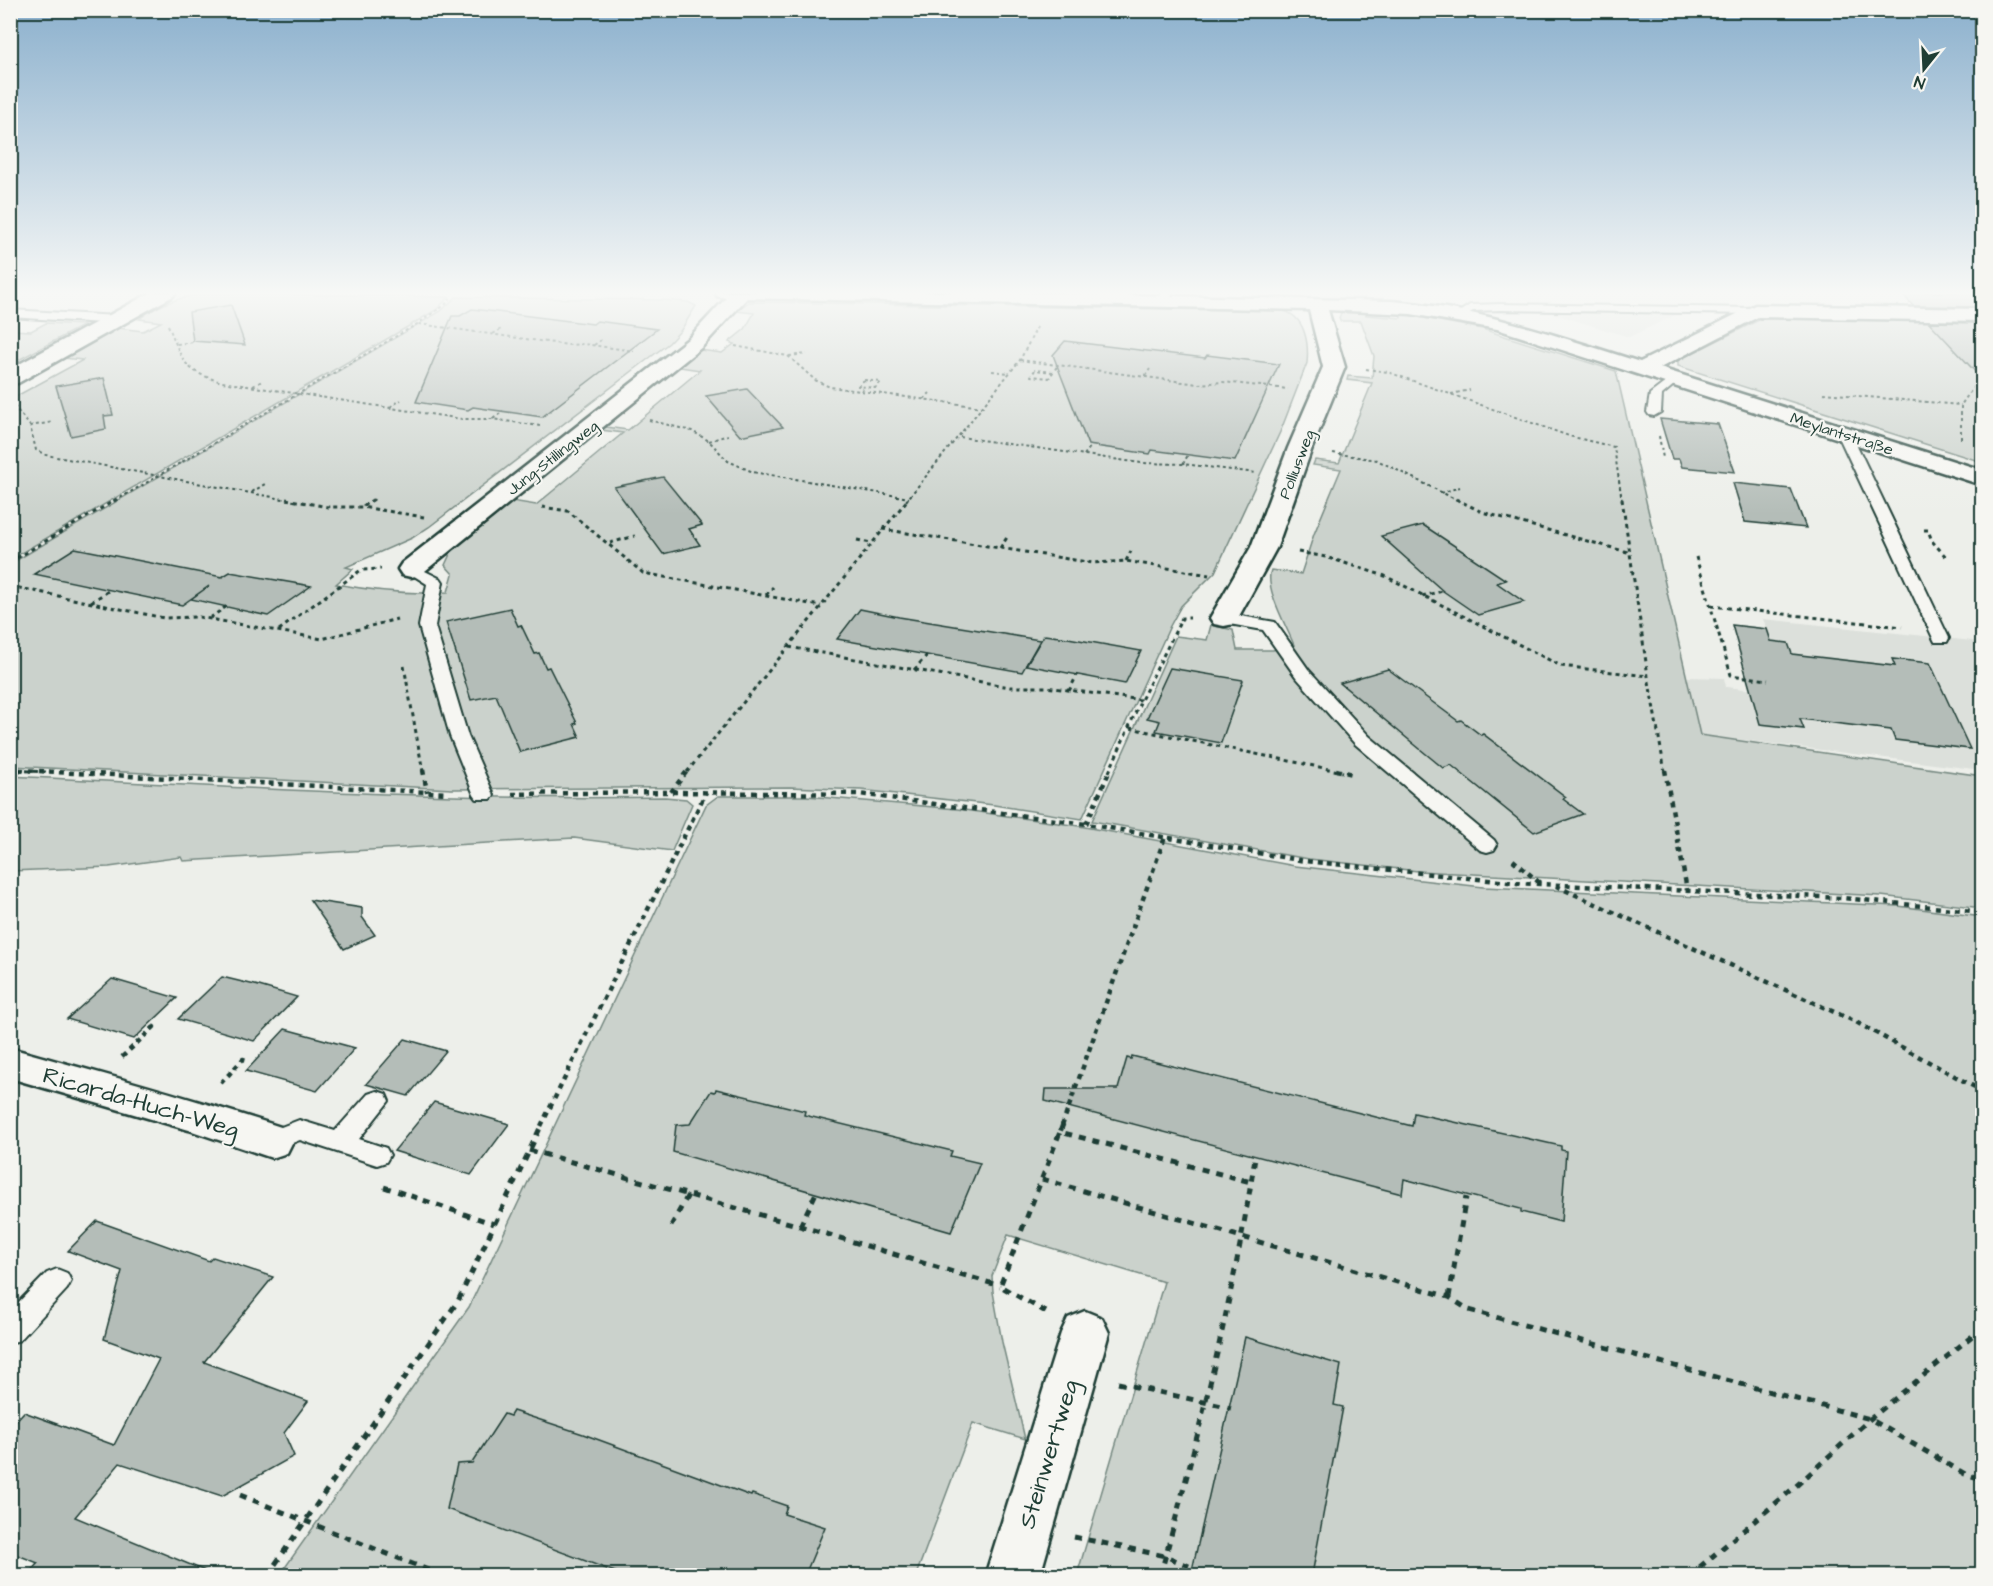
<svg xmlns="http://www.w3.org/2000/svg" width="1993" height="1586" viewBox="0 0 1993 1586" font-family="'Architects Daughter',sans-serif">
	<rect width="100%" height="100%" fill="#edefea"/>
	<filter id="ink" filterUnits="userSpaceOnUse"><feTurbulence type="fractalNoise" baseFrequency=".0167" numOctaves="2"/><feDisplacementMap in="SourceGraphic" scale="12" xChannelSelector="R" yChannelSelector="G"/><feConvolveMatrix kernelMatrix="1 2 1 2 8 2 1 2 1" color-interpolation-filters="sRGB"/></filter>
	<g filter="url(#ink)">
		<g fill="#dce0db">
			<polygon points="1535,308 1686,310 1629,337"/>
			<polygon points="1763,619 1982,642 1982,770 1700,735 1687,677 1724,678 1726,687 1771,692 1767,629"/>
		</g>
		<g fill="#cbd2cc" stroke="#758880" stroke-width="1.5">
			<path d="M223 293 449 297 436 310 409 326 11 559V399L83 360 63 358 118 328 143 331 161 322 139 319C164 300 193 293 223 293Z"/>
			<path d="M456 297 663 300 688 302 696 306 681 330 669 343 429 527 412 538 346 567 353 569 336 584C374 591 410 595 448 592L453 574 445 565 452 550 512 501 536 505 623 433 601 430 606 427 628 430 700 370 680 367 700 350 722 353 734 344 729 342 745 329 754 313 736 311 749 302 1283 311C1305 316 1309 343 1307 363L1281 430 1215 572 1181 606 1170 626 1082 819 994 805 861 790 790 787 452 789 11 766 10 564 441 311Z"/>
			<path d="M1355 311 1365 312 1366 315 1401 318 1402 314 1482 329 1616 371 1700 735 1982 776V908L1881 896 1418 871 1309 859 1092 821 1176 636 1207 640 1211 625 1233 630 1237 650H1273L1294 645C1287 627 1264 588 1271 570L1301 574 1314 534 1341 469 1313 465 1315 460 1339 463 1372 383 1347 380 1348 376 1372 378 1374 356 1361 321H1340L1339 318 1341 313Z"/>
			<polygon points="1832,316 1982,318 1982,462 1678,366 1678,360 1761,319"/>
			<polygon points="46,323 84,325 11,364 11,330 31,331"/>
			<path d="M10 776C229 787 446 801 665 797L686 799 692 804 672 851 574 838 183 861 181 857 109 867 11 871Z"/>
			<polygon points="718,796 806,796 957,809 1079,826 1295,866 1483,887 1898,906 1982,917 1982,1575 1077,1575 1164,1282 1008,1235 992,1276 993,1292 1002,1342 1025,1439 973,1423 916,1575 279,1576 469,1307 706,805"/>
		</g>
		<g fill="#b4bdb8" stroke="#1f3d34" stroke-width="1.5">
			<polygon points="1901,292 1983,292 1983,307 1913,306"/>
			<polygon points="231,305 245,345 193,341 189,312"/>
			<polygon points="472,309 593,324 597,321 657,329 542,417 473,407 468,410 416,402 452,316 460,316"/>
			<polygon points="1929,322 1983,323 1983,380"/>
			<polygon points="1065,341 1205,358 1207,355 1279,364 1235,461 1152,450 1150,454 1088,445 1053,355"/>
			<polygon points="104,378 113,415 104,416 106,429 71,436 56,386"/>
			<polygon points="747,389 783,427 740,436 706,396"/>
			<polygon points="1660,419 1718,424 1735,472 1682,467 1679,459 1672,459"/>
			<polygon points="663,477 702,525 689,529 700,545 663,554 614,487"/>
			<polygon points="1733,483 1791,489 1806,528 1745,522"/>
			<polygon points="1423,525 1506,580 1497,583 1524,602 1478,615 1443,591 1381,536"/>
			<polygon points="75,548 222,577 230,572 311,586 268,616 191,599 209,586 182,605 34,574"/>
			<polygon points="510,608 518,626 521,625 535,654 539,653 546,668 549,667 577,723 574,724 580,737 520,752 496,695 471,700 446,622"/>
			<polygon points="860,609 899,617 1040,640 1022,672 837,639"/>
			<polygon points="1732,625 1767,629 1771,641 1788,643 1792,654 1895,666 1892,659 1930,663 1970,749 1895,740 1891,730 1800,719 1804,729 1760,724"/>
			<polygon points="1044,635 1068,638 1141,651 1125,684 1026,665"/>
			<polygon points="1170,668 1243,680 1221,743 1156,731 1160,721 1147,718"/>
			<polygon points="1388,669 1458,721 1461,720 1481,735 1483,734 1566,797 1563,799 1583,814 1534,832 1451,765 1443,768 1340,683"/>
			<polygon points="310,900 362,908 362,917 375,935 344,949"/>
			<polygon points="222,977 259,986 297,997 254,1041 178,1019"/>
			<polygon points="112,979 177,998 134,1039 67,1019"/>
			<polygon points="285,1029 355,1048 317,1091 246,1071"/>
			<polygon points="405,1039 446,1051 408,1096 366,1084"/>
			<polygon points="1132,1056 1412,1126 1414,1113 1561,1146 1561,1150 1566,1151 1561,1222 1521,1212 1521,1209 1404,1179 1402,1194 1045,1101 1046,1089 1118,1089 1127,1058 1131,1059"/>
			<polygon points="716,1089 805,1111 804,1115 952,1151 950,1156 980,1163 951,1232 673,1152 676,1125 690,1124 711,1091 715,1092"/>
			<polygon points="434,1102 509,1124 471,1175 394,1151"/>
			<polygon points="97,1221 209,1261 213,1257 273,1277 204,1362 308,1401 284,1433 294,1456 222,1496 120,1463 75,1517 215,1575 27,1575 38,1563 10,1552 10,1427 24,1412 114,1445 159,1359 104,1339 122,1271 68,1251"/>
			<polygon points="1245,1337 1341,1365 1334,1405 1343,1407 1312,1575 1191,1575"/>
			<polygon points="513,1411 583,1434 751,1496 752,1494 787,1506 784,1514 825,1527 805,1575 623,1575 447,1509 457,1464 472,1463 504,1414 510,1416"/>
		</g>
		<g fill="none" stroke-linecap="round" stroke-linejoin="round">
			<defs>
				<g id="lane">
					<polygon points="1160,292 1172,292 1171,303 1163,303"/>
					<polygon points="1500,304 1755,308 1761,311 1755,314 1500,310 1473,311 1462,317 1456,314 1470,305"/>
					<polygon points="10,310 118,316 124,320 118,324 10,317"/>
					<polygon points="1675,375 1681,379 1662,395 1661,412 1654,416 1649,415 1647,412 1650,394"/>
					<polygon points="1845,431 1852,435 1949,638 1947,642 1935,642 1933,638 1838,435"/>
					<polygon points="411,564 441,579 443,582 435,626 468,736 494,795 491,799 477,799 474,795 450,736 419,626 427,584 403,569"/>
					<polygon points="1224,613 1275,622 1308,669 1369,736 1494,840 1497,845 1494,850 1487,852 1480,850 1355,744 1296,677 1263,630 1218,622 1216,618 1218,614"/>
					<polygon points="377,1091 386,1094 389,1101 359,1139 386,1148 390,1155 386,1162 377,1165 300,1140 272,1151 263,1148 259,1141 263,1134 299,1120 335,1131 368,1094"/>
					<polygon points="57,1269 67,1273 71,1281 67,1289 20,1340 10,1343 10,1311 47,1273"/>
				</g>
				<g id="street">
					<polygon points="152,292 176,292 173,296 18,383 10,384 10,369"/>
					<path d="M715 292H995L1392 301C1479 308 1558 336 1640 362L1755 305 1982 309V321L1758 317 1660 368 1982 470V485L1497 329 1411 314 1328 310 1345 367 1312 448 1277 547 1238 618 1234 624 1224 626 1214 624 1210 618 1251 547 1288 448 1323 367 1309 310 747 298 702 347 420 575 411 577 402 575 398 569 402 563 688 339 726 298 717 296Z"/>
					<path d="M10 1048C103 1074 196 1099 287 1129L293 1141 287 1153 272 1158 189 1130 10 1078Z"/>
					<polygon points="1085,1311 1102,1318 1109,1333 1040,1576 985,1576 1061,1333 1068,1318"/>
				</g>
			</defs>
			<use href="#lane" stroke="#1f3d34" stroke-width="4"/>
			<use href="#street" stroke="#1f3d34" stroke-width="5"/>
			<g stroke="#1f3d34" stroke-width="2" stroke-dasharray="3 3" stroke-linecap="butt">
				<polyline points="419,324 568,345 584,344 634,351"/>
				<path d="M168 325C184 362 181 370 222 382L462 419H492L540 426"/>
				<polyline points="493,334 501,329"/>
				<polyline points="177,344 193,342"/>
				<polyline points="594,345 601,340"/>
				<polyline points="735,346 788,356 815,380 830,387 982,407"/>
				<polyline points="789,356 807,354"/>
				<polyline points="1020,360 1198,384 1223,382 1288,389"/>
				<polyline points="1366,369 1388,372 1569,436 1614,447 1622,501"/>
				<polyline points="992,371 1009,373"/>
				<polyline points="1053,372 1035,370 1031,376 1049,378 1058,365"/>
				<polyline points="1145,376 1150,369"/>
				<polygon points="864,380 881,382 875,388 858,386"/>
				<polyline points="253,386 262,381"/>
				<polyline points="861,391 865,387"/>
				<polyline points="1823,393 1961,405"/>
				<polyline points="1451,394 1470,390"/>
				<polyline points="924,399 930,393"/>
				<polyline points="14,406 30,426 36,450 46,455 294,501"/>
				<polyline points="390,407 401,400"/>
				<polyline points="493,419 503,411"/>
				<polyline points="649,420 692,431 709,441 728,461 753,472 909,498"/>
				<polyline points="30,426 53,422"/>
				<polyline points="1659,436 1663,458"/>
				<polyline points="960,437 1141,463 1183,464 1256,473"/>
				<polyline points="1961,439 1961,405 1982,375"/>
				<polyline points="709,441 728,435"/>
				<polyline points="1333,453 1377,460 1459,501"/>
				<polyline points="1084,455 1091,446"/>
				<polyline points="1183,464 1188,455"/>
				<polyline points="252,492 265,484"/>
				<polyline points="1441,493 1460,487"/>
				<polyline points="115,501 417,324 445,305 452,296"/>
				<polyline points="372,501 376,498"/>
				<polyline points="906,501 1020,360 1037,327"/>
			</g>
			<g stroke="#1f3d34" stroke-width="3" stroke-dasharray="4 4" stroke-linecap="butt">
				<polyline points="286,499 328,507 362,507 424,517"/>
				<polyline points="1456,499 1482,512 1631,553"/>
				<polyline points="1622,499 1648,676 1665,772"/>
				<polyline points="363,506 374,499"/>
				<polyline points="542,507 568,511 643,573 821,606"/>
				<polyline points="882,529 1093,563 1126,561 1209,575"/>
				<polyline points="1924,530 1928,530 1932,541 1948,559"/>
				<polyline points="857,540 871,543"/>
				<polyline points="610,543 635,536"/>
				<polyline points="1000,548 1008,536"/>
				<polyline points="1298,552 1326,557 1385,576 1561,666 1648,676"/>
				<polyline points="1696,557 1731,675 1768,680"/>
				<polyline points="1126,561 1131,551"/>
				<polyline points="10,562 117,499"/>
				<polyline points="10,586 164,618 199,617 322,639 397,619"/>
				<polyline points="766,595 773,587"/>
				<polyline points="1422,596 1443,591"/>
				<polyline points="91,602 110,590"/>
				<polyline points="1711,606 1902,627"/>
				<polyline points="210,618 227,606"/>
				<polyline points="279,630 361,570 381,569"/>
				<polyline points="789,647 1010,687 1046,687 1141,700"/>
				<polyline points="404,666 423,772"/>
				<polyline points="914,670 927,655"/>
				<polyline points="1069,691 1077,675"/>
				<polyline points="1130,728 1343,772"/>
				<polyline points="10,770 47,772"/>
				<polyline points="687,772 908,499"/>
				<polyline points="1109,772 1141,700 1182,618 1190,618"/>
			</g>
			<g stroke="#1f3d34" stroke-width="4.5" stroke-dasharray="5 5" stroke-linecap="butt">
				<polyline points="19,770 447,793"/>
				<polyline points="423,770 427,792"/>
				<polyline points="1336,770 1353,774"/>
				<polyline points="1665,770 1687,890"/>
				<polyline points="671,792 688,770"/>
				<polyline points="512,794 671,792 859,794 1086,824 1305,861 1517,883 1843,898 1982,912"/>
				<polyline points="1086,824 1110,770"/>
				<polyline points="1513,860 1541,884"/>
				<polyline points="1556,886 1854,1021 1982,1091"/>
				<polyline points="122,1057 154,1027 150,1026"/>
				<polyline points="221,1083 243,1059 247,1060"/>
				<polyline points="541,1126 706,792"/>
				<polyline points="1062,1126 1165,837"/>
			</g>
			<g stroke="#1f3d34" stroke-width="5" stroke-dasharray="7 7" stroke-linecap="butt">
				<polyline points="1063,1124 1060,1132 1251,1182"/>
				<polyline points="529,1150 800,1226 1000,1286"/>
				<polyline points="1042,1179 1449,1297 1469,1310 1870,1419 1965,1474 1982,1479"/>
				<polyline points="384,1187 494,1224"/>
				<polyline points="671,1226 688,1195"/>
				<polyline points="800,1226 817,1191"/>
				<polyline points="1449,1297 1466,1197"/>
				<polyline points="1046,1312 1000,1286 1060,1132"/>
				<polyline points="1118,1383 1231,1408"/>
				<polyline points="240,1495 443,1576"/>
				<polyline points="1074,1537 1165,1556 1194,1568"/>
				<polyline points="267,1576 458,1301 542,1124"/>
				<polyline points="609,1576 610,1573"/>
				<path d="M1160 1576C1198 1438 1233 1300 1255 1158"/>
				<polyline points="1689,1576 1795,1487 1870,1419 1982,1328"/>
			</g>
			<use href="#lane" fill="#f6f6f2" fill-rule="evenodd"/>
			<use href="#street" fill="#f6f6f2" fill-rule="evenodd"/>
		</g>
	</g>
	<linearGradient id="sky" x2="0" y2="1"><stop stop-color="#8bb0cd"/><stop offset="0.57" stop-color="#f7f8f6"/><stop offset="1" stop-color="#f7f8f6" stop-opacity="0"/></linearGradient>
	<rect width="1993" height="514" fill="url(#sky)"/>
	<g text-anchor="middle" stroke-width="4.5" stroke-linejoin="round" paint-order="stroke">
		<g font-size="16" fill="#1f3d34" stroke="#f6f6f2">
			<text transform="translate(1842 433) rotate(18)" y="6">Meylantstraße</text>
			<text transform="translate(552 457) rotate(-38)" y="6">Jung-Stillingweg</text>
			<text transform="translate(1296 464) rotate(-69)" y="6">Polliusweg</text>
		</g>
		<g font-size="24" fill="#1f3d34" stroke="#f6f6f2">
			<text transform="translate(141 1102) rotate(16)" y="8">Ricarda-Huch-Weg</text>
			<text transform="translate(1048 1454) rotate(-73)" y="8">Steinwertweg</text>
		</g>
	</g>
	<rect width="1993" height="1586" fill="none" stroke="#f6f6f2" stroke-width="36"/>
	<rect x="18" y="18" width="1957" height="1550" fill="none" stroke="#1f3d34" stroke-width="2" filter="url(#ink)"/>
	<g transform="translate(1924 69) rotate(198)" stroke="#f6f6f2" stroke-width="4.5" paint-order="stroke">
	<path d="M0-4.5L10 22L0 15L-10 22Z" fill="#1f3d34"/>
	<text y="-9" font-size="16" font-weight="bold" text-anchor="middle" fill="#1f3d34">N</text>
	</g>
</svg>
